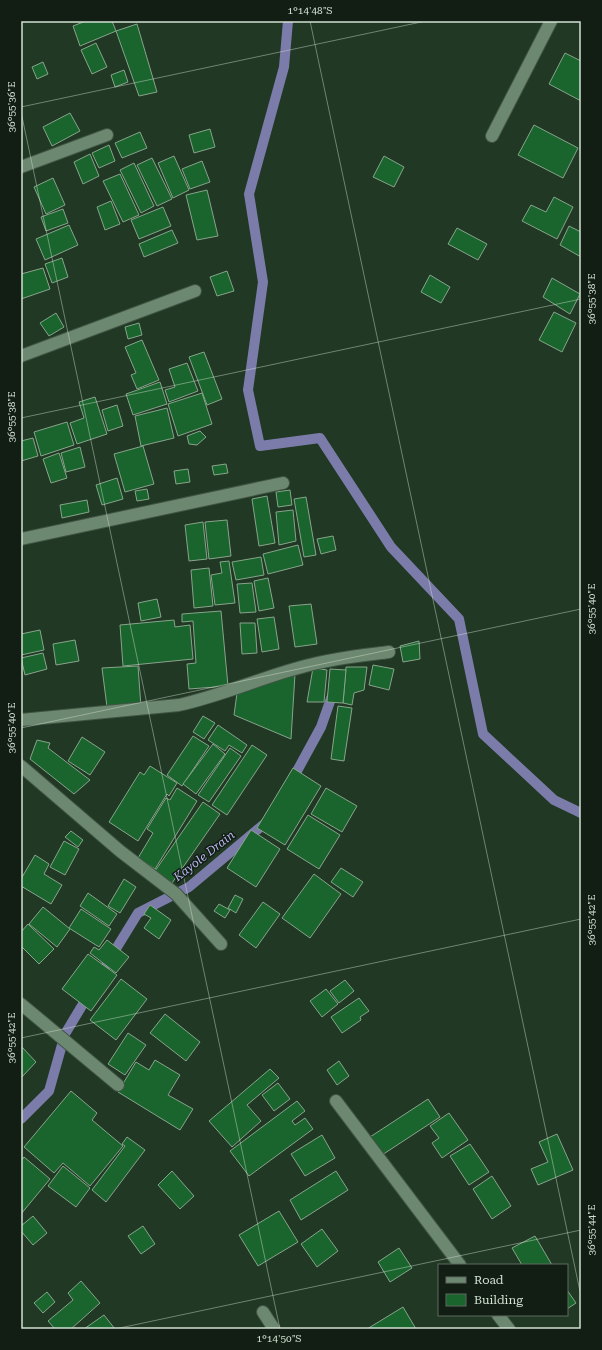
<svg xmlns="http://www.w3.org/2000/svg" width="602" height="1350" viewBox="0 0 602 1350" font-family="'Roboto Serif',serif">
	<rect width="100%" height="100%" fill="#203824"/>
	<g fill="none" stroke-linecap="round" stroke-linejoin="round">
		<g stroke="#7c7caa" stroke-width="10">
			<polyline points="288,21 284,67 249,194 263,282 248,390 260,446 320,438 391,547 459,619 483,734 554,800 581,813"/>
			<polyline points="291,782 321,727 334,690"/>
			<polyline points="98,978 138,913 189,887 269,820"/>
			<polyline points="21,1119 49,1091 65,1034 89,994"/>
		</g>
	</g>
	<g fill="#1a642d" stroke="#88a48b">
		<polygon points="86,21 112,21 116,31 80,46 73,26"/>
		<polygon points="137,24 157,92 139,96 116,31"/>
		<polygon points="96,43 107,67 92,74 81,50"/>
		<polygon points="565,53 581,61 581,101 549,84"/>
		<polygon points="43,62 48,74 37,79 32,67"/>
		<polygon points="124,70 128,82 115,87 111,75"/>
		<polygon points="70,113 80,131 52,146 43,127"/>
		<polygon points="534,125 578,148 563,178 518,155"/>
		<polygon points="210,129 215,147 194,153 189,135"/>
		<polygon points="140,132 147,148 122,158 115,143"/>
		<polygon points="109,145 115,161 99,168 92,153"/>
		<polygon points="90,154 99,176 83,184 74,162"/>
		<polygon points="174,156 189,190 173,198 158,163"/>
		<polygon points="384,156 404,167 394,187 373,177"/>
		<polygon points="152,158 172,199 157,206 137,165"/>
		<polygon points="202,161 210,182 190,189 182,169"/>
		<polygon points="134,163 154,206 141,213 120,170"/>
		<polygon points="120,174 139,215 123,222 103,181"/>
		<polygon points="53,178 65,205 46,214 34,187"/>
		<polygon points="207,190 218,236 197,240 186,195"/>
		<polygon points="554,197 573,207 557,239 522,221 531,205 546,212"/>
		<polygon points="111,201 120,224 105,230 97,207"/>
		<polygon points="163,207 171,226 139,239 131,220"/>
		<polygon points="63,209 68,223 46,231 41,217"/>
		<polygon points="69,225 78,245 45,260 36,239"/>
		<polygon points="569,226 581,232 581,257 560,245"/>
		<polygon points="457,228 487,244 478,260 448,244"/>
		<polygon points="172,230 178,243 144,257 139,244"/>
		<polygon points="62,258 68,277 52,283 45,264"/>
		<polygon points="43,268 50,289 21,299 21,274"/>
		<polygon points="227,271 234,291 217,296 210,277"/>
		<polygon points="430,275 450,287 441,303 421,292"/>
		<polygon points="552,278 580,294 570,314 543,297"/>
		<polygon points="554,312 576,323 562,352 539,340"/>
		<polygon points="56,313 64,327 49,336 40,323"/>
		<polygon points="139,323 142,335 128,339 125,327"/>
		<polygon points="142,340 159,380 137,389 131,375 136,373 125,347"/>
		<polygon points="204,352 222,399 207,405 189,357"/>
		<polygon points="187,363 198,391 169,402 165,390 175,387 169,369"/>
		<polygon points="160,382 167,404 133,415 126,394"/>
		<polygon points="202,393 212,424 178,436 168,404"/>
		<polygon points="95,397 107,434 77,444 70,423 84,418 79,402"/>
		<polygon points="117,405 123,426 108,431 102,410"/>
		<polygon points="167,408 174,438 141,446 135,416"/>
		<polygon points="67,422 74,445 41,456 34,432"/>
		<polygon points="200,431 206,437 197,445 189,444 187,436"/>
		<polygon points="33,438 38,456 21,461 21,441"/>
		<polygon points="143,446 154,484 125,492 114,454"/>
		<polygon points="80,447 85,467 66,472 61,453"/>
		<polygon points="59,453 67,478 51,483 43,459"/>
		<polygon points="226,464 228,473 214,475 212,466"/>
		<polygon points="188,469 190,482 176,484 174,471"/>
		<polygon points="117,478 123,499 102,505 96,485"/>
		<polygon points="147,489 149,499 137,501 135,491"/>
		<polygon points="290,490 292,505 278,507 276,492"/>
		<polygon points="267,496 275,543 259,546 252,499"/>
		<polygon points="306,497 316,555 304,557 294,499"/>
		<polygon points="87,500 89,512 62,518 60,505"/>
		<polygon points="293,510 296,541 279,545 276,512"/>
		<polygon points="227,520 231,556 209,559 205,522"/>
		<polygon points="203,522 207,559 189,561 185,525"/>
		<polygon points="333,536 336,550 321,554 317,539"/>
		<polygon points="298,545 303,565 268,574 263,554"/>
		<polygon points="261,557 264,575 236,580 232,562"/>
		<polygon points="229,561 235,603 215,605 211,575 222,573 220,562"/>
		<polygon points="209,568 213,606 194,608 191,570"/>
		<polygon points="268,578 274,608 259,611 254,581"/>
		<polygon points="252,583 256,612 240,613 237,584"/>
		<polygon points="157,599 161,617 141,621 138,603"/>
		<polygon points="311,604 317,644 295,647 289,606"/>
		<polygon points="221,611 228,686 189,689 187,664 196,663 193,621 182,622 182,614"/>
		<polygon points="274,617 279,649 262,652 257,619"/>
		<polygon points="174,620 175,627 190,625 193,659 123,666 120,625"/>
		<polygon points="240,623 255,623 257,653 242,654"/>
		<polygon points="40,630 44,650 21,655 21,634"/>
		<polygon points="75,640 79,661 56,665 53,644"/>
		<polygon points="419,641 420,659 403,662 400,646"/>
		<polygon points="43,653 47,669 25,675 21,658"/>
		<polygon points="373,665 394,669 389,690 369,685"/>
		<polygon points="138,666 141,707 107,707 102,668"/>
		<polygon points="346,667 367,667 364,690 354,693 352,705 343,703"/>
		<polygon points="313,668 327,670 324,702 307,702"/>
		<polygon points="330,669 346,670 343,703 327,702"/>
		<polygon points="295,674 291,739 234,715 237,693"/>
		<polygon points="338,706 352,708 344,761 331,759"/>
		<polygon points="203,716 215,723 204,739 193,732"/>
		<polygon points="218,725 247,745 242,753 229,745 225,751 208,740"/>
		<polygon points="193,736 209,746 182,786 167,775"/>
		<polygon points="82,737 105,752 90,775 68,761"/>
		<polygon points="37,740 50,743 48,748 90,780 74,794 30,759"/>
		<polygon points="213,744 225,754 196,794 183,784"/>
		<polygon points="252,745 267,755 227,815 212,805"/>
		<polygon points="230,748 241,756 209,802 198,795"/>
		<polygon points="150,766 177,783 169,796 167,794 138,841 109,822 140,772 144,775"/>
		<polygon points="293,768 321,786 285,845 257,828"/>
		<polygon points="177,788 197,801 155,869 138,858 153,833 147,829 166,798 170,800"/>
		<polygon points="326,788 357,806 342,832 311,814"/>
		<polygon points="203,802 220,814 172,883 155,871"/>
		<polygon points="308,815 340,835 319,869 287,849"/>
		<polygon points="251,830 280,849 256,887 227,868"/>
		<polygon points="71,831 83,840 78,847 65,837"/>
		<polygon points="64,841 79,849 65,875 50,867"/>
		<polygon points="35,855 49,864 44,874 62,885 51,904 21,886 21,879"/>
		<polygon points="341,868 363,882 353,897 331,882"/>
		<polygon points="314,874 341,894 310,938 282,918"/>
		<polygon points="124,879 136,887 120,913 108,906"/>
		<polygon points="88,893 117,914 109,926 80,906"/>
		<polygon points="235,895 243,899 236,913 228,908"/>
		<polygon points="263,902 280,914 256,948 239,935"/>
		<polygon points="219,904 230,910 225,918 214,911"/>
		<polygon points="150,905 171,920 159,939 144,928 151,918 144,914"/>
		<polygon points="43,907 70,929 57,947 29,924"/>
		<polygon points="81,909 111,929 99,947 69,928"/>
		<polygon points="28,924 54,949 39,964 21,946 21,932"/>
		<polygon points="107,940 129,957 116,973 90,953 94,947 99,950"/>
		<polygon points="88,954 117,975 91,1011 62,989"/>
		<polygon points="121,979 147,999 116,1040 90,1020"/>
		<polygon points="345,980 354,991 339,1003 330,991"/>
		<polygon points="326,989 338,1004 322,1017 310,1001"/>
		<polygon points="359,998 369,1011 360,1017 361,1020 342,1033 331,1017"/>
		<polygon points="165,1014 200,1042 186,1061 150,1033"/>
		<polygon points="128,1033 146,1045 125,1075 108,1064"/>
		<polygon points="21,1046 36,1062 21,1078"/>
		<polygon points="155,1060 180,1075 168,1095 193,1109 180,1130 118,1092 136,1062 149,1070"/>
		<polygon points="339,1061 349,1076 337,1085 327,1070"/>
		<polygon points="270,1069 279,1078 247,1105 261,1121 232,1147 209,1121"/>
		<polygon points="278,1083 290,1099 274,1111 262,1095"/>
		<polygon points="71,1091 97,1113 92,1120 123,1146 90,1186 63,1163 54,1173 24,1147"/>
		<polygon points="428,1099 440,1117 382,1155 370,1137"/>
		<polygon points="297,1101 305,1111 292,1121 295,1125 305,1118 313,1129 249,1176 230,1151"/>
		<polygon points="449,1113 468,1140 442,1158 432,1143 439,1138 430,1126"/>
		<polygon points="557,1134 573,1170 538,1185 531,1169 548,1162 539,1142"/>
		<polygon points="322,1135 335,1158 305,1176 291,1154"/>
		<polygon points="127,1137 145,1150 106,1202 92,1190 125,1146 122,1144"/>
		<polygon points="470,1144 489,1172 469,1185 450,1156"/>
		<polygon points="24,1157 50,1179 21,1214 21,1161"/>
		<polygon points="63,1166 90,1188 76,1207 48,1186"/>
		<polygon points="172,1171 194,1196 180,1209 158,1185"/>
		<polygon points="336,1171 348,1190 301,1220 290,1200"/>
		<polygon points="492,1176 511,1206 492,1219 473,1189"/>
		<polygon points="279,1211 298,1242 258,1266 239,1235"/>
		<polygon points="33,1216 47,1233 33,1245 21,1231 21,1226"/>
		<polygon points="143,1226 155,1244 141,1254 128,1236"/>
		<polygon points="322,1229 338,1251 317,1267 301,1244"/>
		<polygon points="535,1236 552,1265 522,1265 512,1248"/>
		<polygon points="399,1248 412,1268 390,1282 378,1262"/>
		<polygon points="81,1281 100,1303 71,1329 55,1329 48,1321 73,1300 68,1293"/>
		<polygon points="567,1290 576,1303 567,1309"/>
		<polygon points="47,1292 55,1302 43,1313 34,1303"/>
		<polygon points="403,1307 416,1329 367,1329"/>
		<polygon points="104,1315 115,1329 84,1329"/>
	</g>
	<g fill="none" stroke-linecap="round" stroke-linejoin="round">
		<defs>
			<g id="minor">
				<polyline points="492,136 551,21"/>
				<polyline points="21,167 107,135"/>
				<polyline points="21,356 195,291"/>
				<polyline points="21,539 283,483"/>
				<path d="M21 720 179 705C220 696 258 679 298 668 328 659 358 656 389 652"/>
				<polyline points="21,766 120,851 176,894 221,944"/>
				<polyline points="21,1004 118,1085"/>
				<polyline points="336,1101 460,1265"/>
				<polyline points="263,1312 274,1329"/>
				<polyline points="498,1315 509,1329"/>
			</g>
		</defs>
		<use href="#minor" stroke="#405544" stroke-width="14"/>
		<use href="#minor" stroke="#6d8870" stroke-width="12"/>
	</g>
	<path fill="none" stroke="#d2e1d3" stroke-width="1" stroke-opacity="0.45" d="M310 21 581 1296M21 107 426 21M21 112 280 1329M21 418 581 299M21 728 581 609M21 1038 581 919M115 1329 581 1230"/>
	<g text-anchor="middle" stroke-width="3" stroke-linejoin="round" paint-order="stroke">
		<g font-size="12" font-style="italic" fill="#bab9f5" stroke="#121d13">
			<text transform="translate(204 856) rotate(-38)" y="4">Kayole Drain</text>
		</g>
	</g>
	<rect width="602" height="1350" fill="none" stroke="#121d13" stroke-width="44"/>
	<rect x="438" y="1264" width="130" height="52" fill="#121d13" stroke="#5f6b60"/>
	<rect x="446" y="1277" width="20" height="6" fill="#6d8870" stroke="#5f6b60"/>
	<text x="474" y="1284" font-size="12" fill="#d2e1d3">Road</text>
	<rect x="446" y="1294" width="20" height="12" fill="#1a642d" stroke="#5f6b60"/>
	<text x="474" y="1304" font-size="12" fill="#d2e1d3">Building</text>
	<rect x="22" y="22" width="558" height="1306" fill="none" stroke="#d2e1d3" stroke-width="1.5"/>
	<g font-size="10" text-anchor="middle" fill="#d2e1d3">
		<text x="310" y="14">1°14'48"S</text>
		<text transform="translate(11 107) rotate(-90)" y="4">36°55'36"E</text>
		<text transform="translate(591 299) rotate(-90)" y="4">36°55'38"E</text>
		<text transform="translate(11 417) rotate(-90)" y="4">36°55'38"E</text>
		<text transform="translate(591 609) rotate(-90)" y="4">36°55'40"E</text>
		<text transform="translate(11 728) rotate(-90)" y="4">36°55'40"E</text>
		<text transform="translate(591 920) rotate(-90)" y="4">36°55'42"E</text>
		<text transform="translate(11 1038) rotate(-90)" y="4">36°55'42"E</text>
		<text transform="translate(591 1230) rotate(-90)" y="4">36°55'44"E</text>
		<text x="279" y="1342">1°14'50"S</text>
	</g>
</svg>
